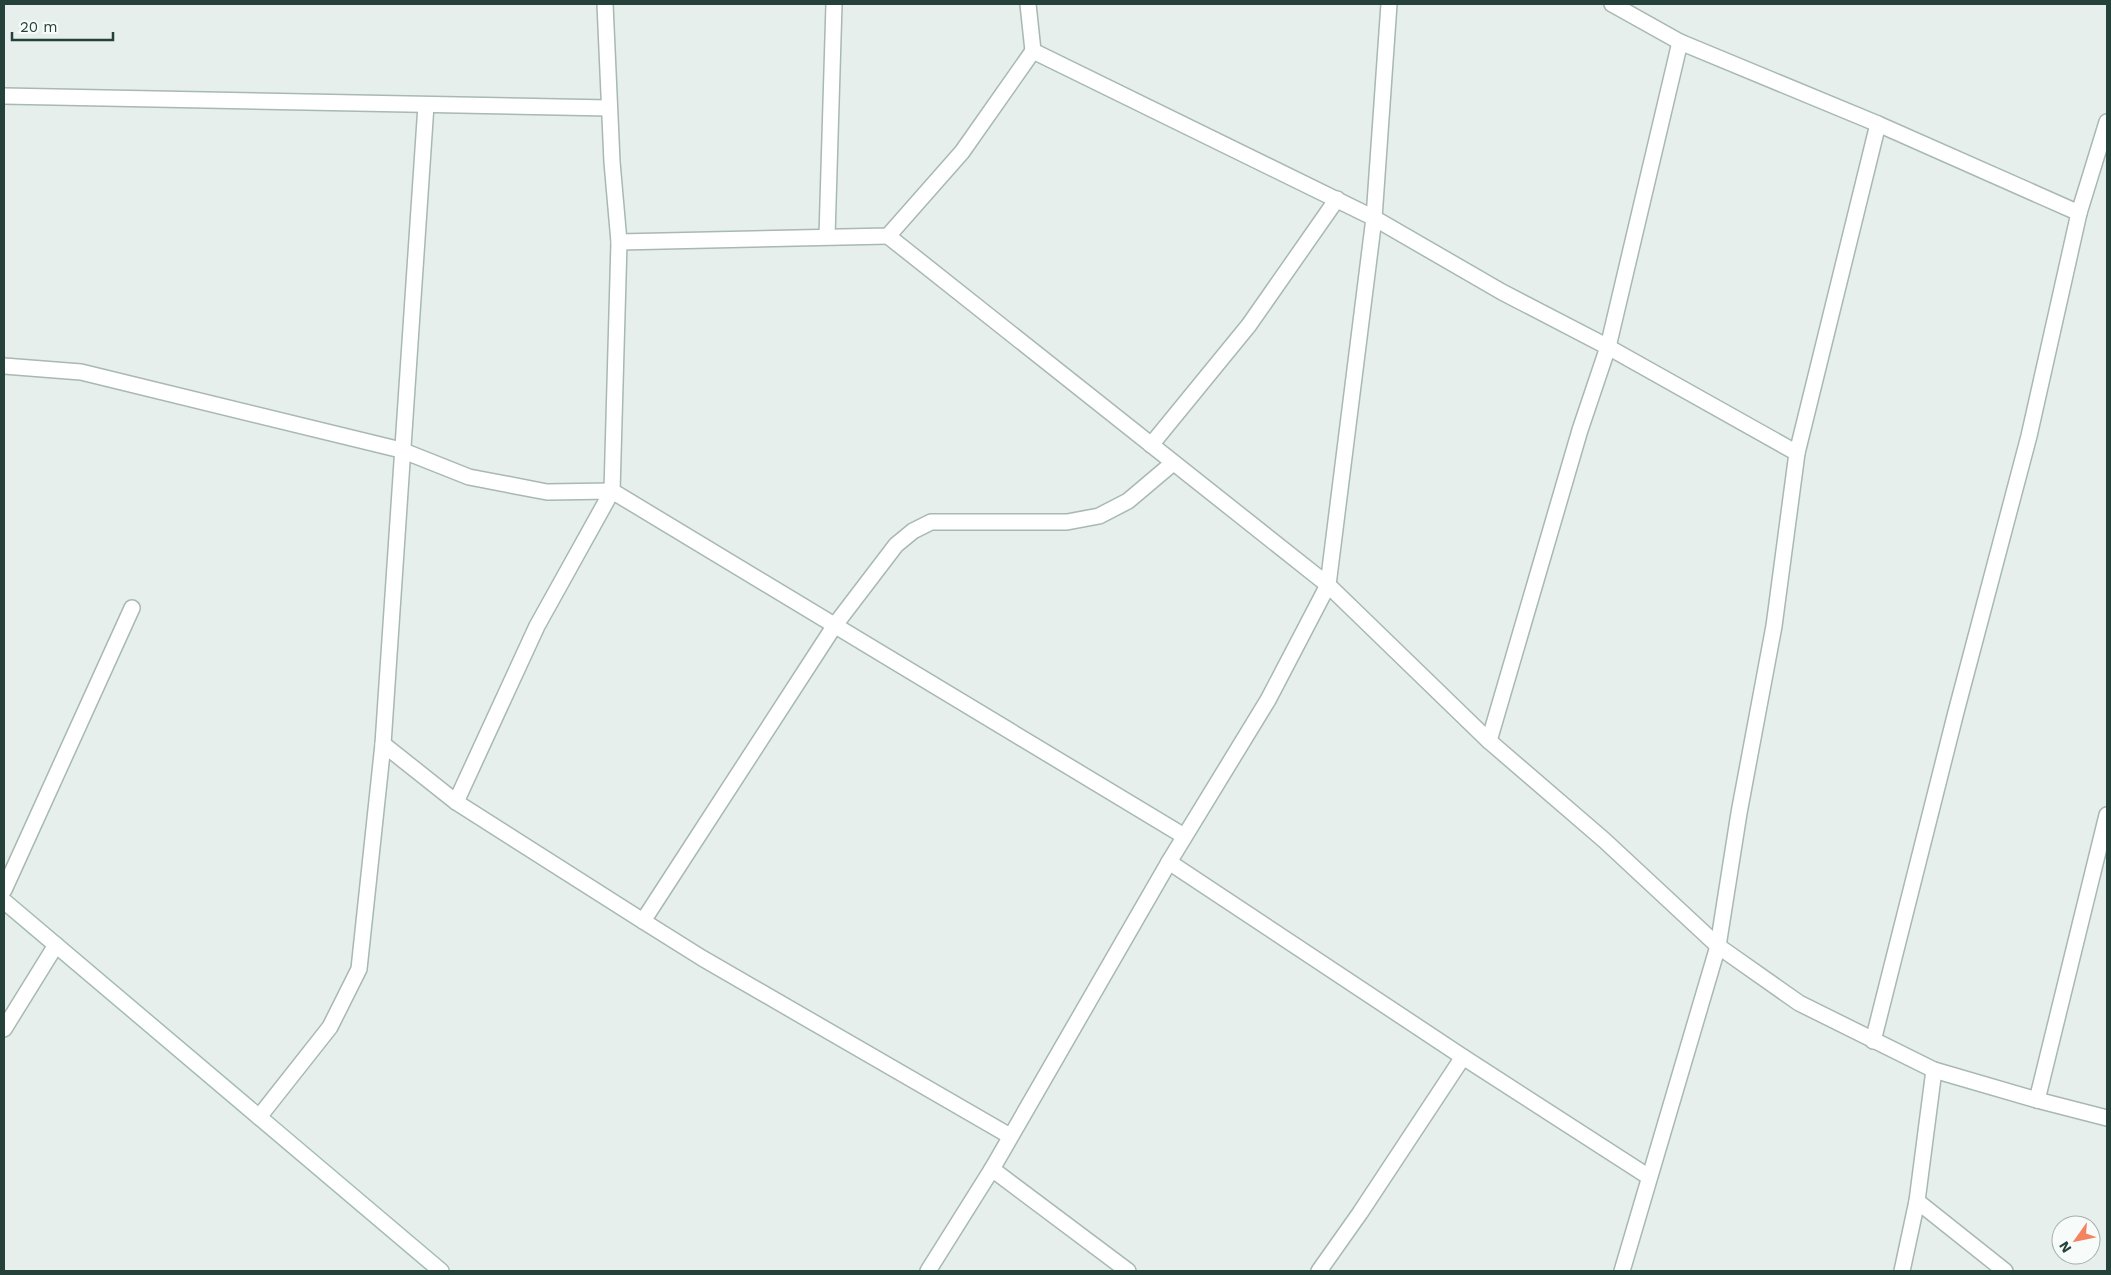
<svg xmlns="http://www.w3.org/2000/svg" width="2111" height="1275" viewBox="0 0 2111 1275" font-family="'Work Sans',sans-serif">
	<rect width="100%" height="100%" fill="#e6efeb"/>
	<g fill="none" stroke-linecap="round" stroke-linejoin="round">
		<defs>
			<g id="street">
				<polyline points="1028,4 1033,51"/>
				<polyline points="1612,4 1680,42 1878,124 2079,213"/>
				<polyline points="4,96 609,108"/>
				<polyline points="827,236 834,4"/>
				<polyline points="888,236 1328,585 1489,741 1604,840 1718,946 1799,1003 1934,1070 2037,1100 2107,1118"/>
				<polyline points="619,242 888,236 962,152 1033,51 1374,218 1502,292 1608,347 1797,453"/>
				<polyline points="4,366 81,372 401,450 469,477 547,492 612,491 1184,836"/>
				<polyline points="1151,445 1249,325 1337,199"/>
				<polyline points="1489,741 1580,430 1608,347 1680,42"/>
				<polyline points="383,744 456,802 643,921 702,958 1010,1136"/>
				<polyline points="456,802 537,626 612,491 619,242 612,162 605,4"/>
				<polyline points="1169,862 1463,1057 1649,1177"/>
				<polyline points="4,890 132,608"/>
				<polyline points="643,921 835,625 896,545 913,531 931,522 1067,522 1099,516 1128,501 1173,463"/>
				<polyline points="4,1029 56,945"/>
				<polyline points="1873,1041 1956,712 2029,436 2079,213 2107,122"/>
				<polyline points="2037,1100 2107,815"/>
				<polyline points="259,1117 330,1027 359,969 383,744 426,105"/>
				<polyline points="992,1169 1128,1271"/>
				<polyline points="1917,1201 2005,1271"/>
				<polyline points="928,1271 992,1169 1169,862 1268,700 1328,585 1374,218 1389,4"/>
				<polyline points="1319,1271 1360,1213 1463,1057"/>
				<polyline points="1622,1271 1718,946 1739,813 1774,626 1797,453 1878,124"/>
				<polyline points="1902,1271 1917,1201 1934,1070"/>
			</g>
			<polyline id="secondary" points="4,901 441,1271"/>
		</defs>
		<use href="#street" stroke="#a8b8b2" stroke-width="18"/>
		<use href="#secondary" stroke="#a4bbb3" stroke-width="18"/>
		<use href="#street" stroke="#fff" stroke-width="15"/>
		<use href="#secondary" stroke="#fff" stroke-width="15"/>
	</g>
	<rect width="2111" height="1275" fill="none" stroke="#24423a" stroke-width="10"/>
	<g transform="translate(2076 1240) rotate(237)"><circle r="24" fill="#f7fbf9" stroke="#a3b1ad"/>
	<path d="M0-4L9 19L0 12L-9 19Z" fill="#f4845f"/>
	<text y="-8" font-size="14" font-weight="bold" text-anchor="middle" fill="#24423a">N</text>
	</g>
	<path d="M12 32v8h101v-8" fill="none" stroke="#24423a" stroke-width="2.5"/>
	<text x="20" y="32" font-size="15" fill="#24423a" stroke="#f7fbf9" stroke-width="4" paint-order="stroke">20 m</text>
</svg>
